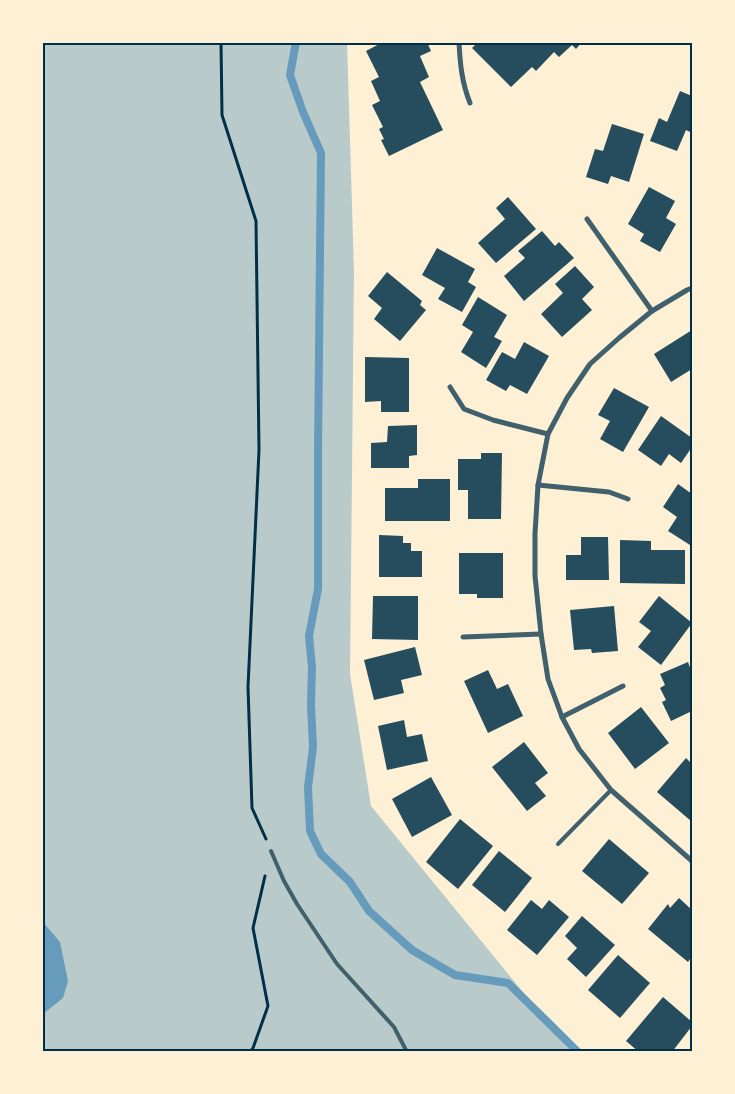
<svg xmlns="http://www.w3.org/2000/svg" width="735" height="1094" viewBox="0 0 735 1094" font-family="'PT Sans',sans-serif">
	<rect width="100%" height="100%" fill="#fdf0d5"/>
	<polygon fill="#b9caca" points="42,43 347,43 354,271 350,674 371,806 571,1051 43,1051"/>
	<polygon fill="#669bbc" points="42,921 60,942 68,981 63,998 43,1014"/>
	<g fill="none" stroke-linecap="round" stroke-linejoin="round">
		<polyline stroke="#669bbc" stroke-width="8" points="296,42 290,75 303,112 321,153 318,452 318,589 309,636 312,667 311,705 313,747 308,787 310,831 321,854 350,882 369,911 412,950 455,975 508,983 578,1052"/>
	</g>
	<g fill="#264d5e">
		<polygon points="383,42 427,42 431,51 420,56 429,77 420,82 443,130 389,156 381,140 384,139 379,129 383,127 372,105 380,101 371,81 379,77 366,51"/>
		<polygon points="478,42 582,42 576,49 572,45 559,57 554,52 536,71 532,67 511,87 472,48"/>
		<polygon points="680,91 692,96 692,133 686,130 677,151 650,141 659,118 667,122"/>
		<polygon points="612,124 644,134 629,182 611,176 608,184 586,177 595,149 603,151"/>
		<polygon points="649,187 675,201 666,218 676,224 660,252 640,241 644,234 628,224"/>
		<polygon points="508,197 536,229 496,263 478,243 505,219 496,208"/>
		<polygon points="542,231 555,246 559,242 574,258 524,301 504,276 525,258 518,251"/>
		<polygon points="437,248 475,269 468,282 476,287 462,312 438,299 445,288 422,275"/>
		<polygon points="575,266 594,287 582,299 592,310 562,337 541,314 563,293 555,284"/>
		<polygon points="387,272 422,301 420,305 426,310 400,341 374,319 382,308 368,296"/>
		<polygon points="478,297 507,315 494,337 502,341 486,368 461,352 473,332 462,325"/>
		<polygon points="692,330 692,369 671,382 654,354"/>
		<polygon points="524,342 549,356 527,394 510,385 506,391 486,380 502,352 515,359"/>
		<polygon points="365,357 409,358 409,412 381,412 381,401 365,402"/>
		<polygon points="614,388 649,407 623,452 600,439 610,421 598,415"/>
		<polygon points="661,416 692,438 692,447 681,463 669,454 661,466 638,450"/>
		<polygon points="417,425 417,455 409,456 409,468 371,468 371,443 387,442 388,426"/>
		<polygon points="481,453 502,453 501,519 468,519 468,490 458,490 458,459 481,459"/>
		<polygon points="418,479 450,479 450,521 385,521 385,488 418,488"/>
		<polygon points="678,484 692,494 692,541 690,545 668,531 677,517 663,507"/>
		<polygon points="379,535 403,536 403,543 411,543 411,551 422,551 422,577 379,577"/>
		<polygon points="581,537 608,537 609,580 566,580 566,555 581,555"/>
		<polygon points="620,540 651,541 651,550 685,550 685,584 620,583"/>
		<polygon points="459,553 503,553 503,598 477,598 477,594 459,594"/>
		<polygon points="373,596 418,596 418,640 372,639"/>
		<polygon points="659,596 692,623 661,665 638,647 651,631 639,622"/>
		<polygon points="614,606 618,651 592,653 591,649 574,650 570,610"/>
		<polygon points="415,647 422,675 401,680 404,693 374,700 364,660"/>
		<polygon points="688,662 692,673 692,711 671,721 662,702 666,700 660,688 665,685 660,674"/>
		<polygon points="488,670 497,689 508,684 523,716 488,733 464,681"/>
		<polygon points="641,707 669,743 635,769 608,733"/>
		<polygon points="404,720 407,737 422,734 428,761 387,770 378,726"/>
		<polygon points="524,742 548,773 535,783 546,796 527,811 492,767"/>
		<polygon points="686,758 692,764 692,820 691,821 657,792"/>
		<polygon points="431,777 452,815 412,837 392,799"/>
		<polygon points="460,819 493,846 458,889 426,862"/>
		<polygon points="609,839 649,873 622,904 582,871"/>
		<polygon points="499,851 532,878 505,912 472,885"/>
		<polygon points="679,898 692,910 692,956 688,962 648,929 668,904 670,908"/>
		<polygon points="531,900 542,909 549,900 569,917 537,955 507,930"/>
		<polygon points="582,916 615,945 586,977 567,959 577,948 565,936"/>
		<polygon points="618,955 650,983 620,1018 588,990"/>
		<polygon points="663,997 692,1022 692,1026 672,1052 639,1052 626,1041"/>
	</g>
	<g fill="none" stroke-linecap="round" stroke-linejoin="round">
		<g stroke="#003049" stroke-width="3">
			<polyline points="221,42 222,115 256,221 259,450 248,687 252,808 266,839"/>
			<polyline points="250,1052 253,1048 268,1006 253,928 265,876"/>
		</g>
		<g stroke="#3f606c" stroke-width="4">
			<polyline points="558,844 611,790"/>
			<polyline points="271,851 284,881 297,904 337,964 394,1027 407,1052"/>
		</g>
		<g stroke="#3f606c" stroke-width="5">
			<path d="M459 42C460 64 462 83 470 103"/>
			<polyline points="587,219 652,311"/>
			<polyline points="692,288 687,290 652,311 619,338 590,364 567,398 548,434 538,485 535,534 535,576 541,634 548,679 562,717 579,749 611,790 692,861"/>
			<polyline points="450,387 464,409 493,420 548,434"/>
			<polyline points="538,485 609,492 628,499"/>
			<polyline points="463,637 541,634"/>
			<polyline points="562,717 623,686"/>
		</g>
	</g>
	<rect width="735" height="1094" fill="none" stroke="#fdf0d5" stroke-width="88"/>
	<rect x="44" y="44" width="647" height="1006" fill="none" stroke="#003049" stroke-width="2"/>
</svg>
